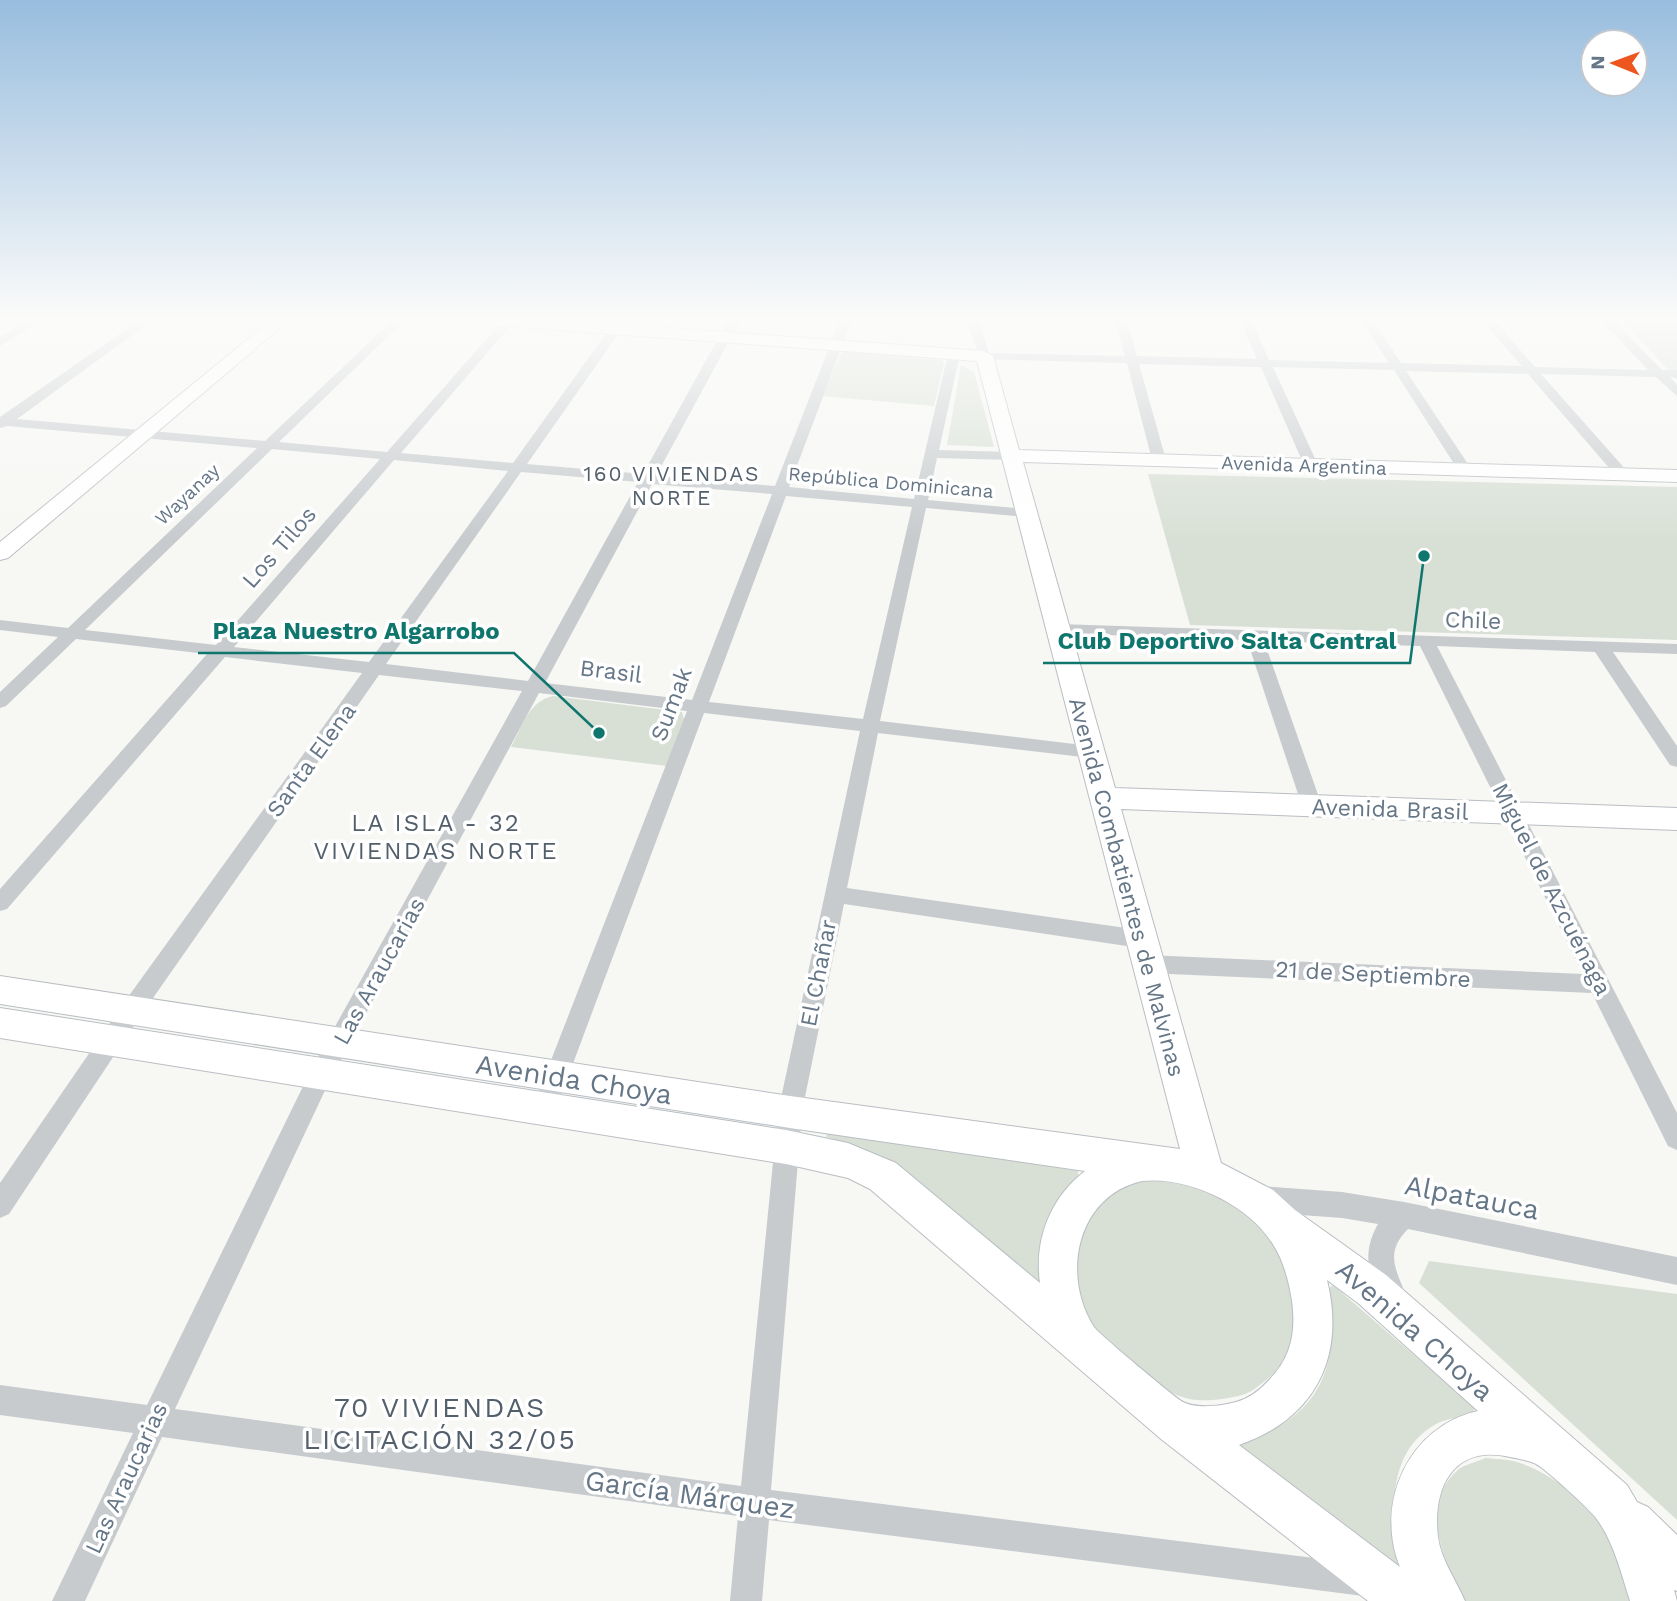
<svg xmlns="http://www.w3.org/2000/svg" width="1677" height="1601" viewBox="0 0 1677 1601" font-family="'Work Sans',sans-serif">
	<rect width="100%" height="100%" fill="#f7f7f4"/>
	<g fill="#d8e0d5">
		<polygon points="1620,317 1677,317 1677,380"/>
		<polygon points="844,352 942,360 944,363 934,406 823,396 840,355"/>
		<polygon points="961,365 974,372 994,447 947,445"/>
		<polygon points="1148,474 1677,487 1677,640 1190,625"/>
		<path d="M553 696 682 712 684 719 667 766 511 747C522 727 529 701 553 696Z"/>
		<polygon points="827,1132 1078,1171 1078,1176 1054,1207 1042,1286 885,1159 848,1143 826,1137"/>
		<path d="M1176 1180C1212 1190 1245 1205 1268 1237 1298 1277 1309 1348 1265 1381 1256 1388 1249 1394 1238 1396 1192 1406 1177 1399 1140 1373 1130 1365 1114 1358 1106 1348 1070 1305 1062 1226 1115 1192 1133 1180 1155 1180 1176 1180Z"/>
		<polygon points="1429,1261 1677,1294 1677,1520 1419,1283"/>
		<path d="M1333 1285 1474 1407 1475 1414C1463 1417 1449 1418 1438 1423 1386 1450 1390 1515 1401 1563L1397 1571 1237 1444C1316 1421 1343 1370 1327 1290Z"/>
		<path d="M1485 1458C1495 1459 1507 1459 1517 1462 1574 1480 1627 1540 1629 1601H1463C1445 1562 1417 1504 1459 1469 1466 1464 1477 1462 1485 1458Z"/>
	</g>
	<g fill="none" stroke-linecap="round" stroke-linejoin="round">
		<defs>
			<g id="secondary">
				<polygon points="275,317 293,317 8,558 0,560 0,542"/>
				<path d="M443 317H519L984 351 993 356 1019 450 1677 470V482L1023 462 1115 788 1677 808V830L1121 809 1221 1163 1273 1190 1295 1210 1386 1275 1627 1485 1637 1502 1648 1507 1677 1535V1591L1674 1590 1677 1601H1630C1621 1573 1614 1542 1596 1518 1588 1508 1546 1469 1536 1464 1529 1460 1518 1459 1510 1457 1454 1444 1432 1487 1438 1537 1441 1560 1456 1580 1465 1601H1368L1161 1439 870 1189 848 1178 786 1164 0 1038V1008L786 1130 848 1143 896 1163 1040 1283C1034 1240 1050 1198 1085 1171L790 1128 0 1004V976L790 1096 1180 1149 977 361 451 322ZM1142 1181C1189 1176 1250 1205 1274 1246 1284 1262 1289 1282 1292 1301 1296 1331 1292 1356 1270 1379 1261 1389 1249 1399 1236 1402 1222 1406 1196 1409 1183 1402 1175 1398 1099 1334 1094 1327 1061 1276 1076 1196 1142 1181ZM1327 1280 1358 1303 1478 1411C1409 1426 1374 1503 1400 1567L1239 1445C1315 1419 1346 1357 1327 1280Z"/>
			</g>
		</defs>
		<use href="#secondary" stroke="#b9bec3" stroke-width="2"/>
		<g fill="#c7cbce" fill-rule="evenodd">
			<polygon points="32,317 46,317 0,346 0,337"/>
			<path d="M144 317H157L17 419 265 441 396 317H408L279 442 387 452 506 317H518L401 453 513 463 618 317H630L527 464 643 474 730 317H742L656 476 775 486 841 317H853L789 487 914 499 948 354 958 351 960 354 939 450 1012 452 1019 456 1012 460 937 458 928 500 1026 509 1033 513 1026 517 926 508 880 721 1091 746 1098 747 1100 752 1098 757 1091 758 878 733 847 888 1140 930 1148 933 1151 939 1148 945 1140 948 844 904 802 1112 771 1490 1363 1564 1374 1569 1379 1580 1374 1591 1363 1596 769 1520 762 1601H730L738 1516 162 1437 85 1601H52L133 1433 0 1415V1385L147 1405 313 1066 522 691 379 675 139 1018 9 1214 0 1218V1183L123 1004 362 673 225 657 7 909 0 911V889L207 654 76 639 6 706 0 708V692L58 637 0 630V620L68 628 257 448 7 426 0 428V417ZM272 449 380 459 216 645 85 630ZM394 460 508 471 369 662 234 647ZM521 472 638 482 528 681 386 664ZM652 484 772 494 692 700 545 683ZM786 496 912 507 863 719 709 702ZM539 693 687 711 532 1109 535 1117 544 1120 553 1117 556 1109 704 713 860 731 778 1112 741 1486 175 1409 329 1082Z"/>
			<polygon points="966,317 978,317 989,353 1125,356 1114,317 1126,317 1137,356 1257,359 1238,317 1250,317 1269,360 1389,363 1359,317 1371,317 1401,363 1522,366 1479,317 1491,317 1535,367 1648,370 1598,317 1610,317 1662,370 1677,370 1677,378 1670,377 1677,385 1677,396 1656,377 1541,374 1627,471 1627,477 1617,477 1528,374 1406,371 1472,470 1465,474 1458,470 1394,370 1273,367 1318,465 1311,469 1304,465 1261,367 1139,364 1166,460 1159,464 1152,460 1127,363 980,359"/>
			<polygon points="1058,624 1677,644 1677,654 1613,652 1677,746 1677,767 1670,765 1595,652 1437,646 1677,1113 1677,1150 1668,1146 1592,993 1147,973 1139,970 1136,964 1139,958 1147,955 1583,974 1420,646 1264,641 1322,806 1319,811 1305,811 1302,806 1247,640 1052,633 1050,629 1052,625"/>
			<path d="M1261 1186 1342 1192 1404 1202 1677 1257V1285L1408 1229C1385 1252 1395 1268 1406 1295L1402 1305 1392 1309 1382 1305C1369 1275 1361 1254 1378 1224L1342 1218 1261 1212 1252 1208 1248 1199 1252 1190Z"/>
		</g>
		<use href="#secondary" fill="#fff" fill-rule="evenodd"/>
	</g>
	<linearGradient id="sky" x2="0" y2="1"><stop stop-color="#98bdde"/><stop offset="0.59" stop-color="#fbfbfa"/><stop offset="1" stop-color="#fbfbfa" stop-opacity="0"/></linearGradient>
	<rect width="1677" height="541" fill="url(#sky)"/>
	<g text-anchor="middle" stroke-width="7" stroke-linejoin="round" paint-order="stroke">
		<g font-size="19" fill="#657687" stroke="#fff">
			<text transform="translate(1304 465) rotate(2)" y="7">Avenida Argentina</text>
			<text transform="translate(891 482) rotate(5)" y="7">República Dominicana</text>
			<text transform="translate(187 494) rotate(-43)" y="7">Wayanay</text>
		</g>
		<g font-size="21" letter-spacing="2" fill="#53606c" stroke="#fff">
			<text x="672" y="481">160 VIVIENDAS<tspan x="672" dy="24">NORTE</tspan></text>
		</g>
		<g font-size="23" fill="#657687" stroke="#fff">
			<text transform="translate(279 547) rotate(-49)" y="8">Los Tilos</text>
			<text transform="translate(1473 620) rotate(2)" y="8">Chile</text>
			<text transform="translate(611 671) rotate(7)" y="8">Brasil</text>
			<text transform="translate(671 704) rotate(-69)" y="8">Sumak</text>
			<text transform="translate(311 760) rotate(-54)" y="8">Santa Elena</text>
			<text transform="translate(1390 809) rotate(2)" y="8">Avenida Brasil</text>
			<text transform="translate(1127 887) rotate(75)" y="8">Avenida Combatientes de Malvinas</text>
			<text transform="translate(1552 889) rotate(63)" y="8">Miguel de Azcuénaga</text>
			<text transform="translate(379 971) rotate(-61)" y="8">Las Araucarias</text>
			<text transform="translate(818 973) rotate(-79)" y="8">El Chañar</text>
			<text transform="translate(1373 974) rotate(3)" y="8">21 de Septiembre</text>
			<text transform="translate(126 1478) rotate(-65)" y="8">Las Araucarias</text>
		</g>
		<g font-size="24" letter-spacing="2" fill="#53606c" stroke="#fff">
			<text x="436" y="831">LA ISLA - 32<tspan x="436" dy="28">VIVIENDAS NORTE</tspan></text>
		</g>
		<g font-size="28" fill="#657687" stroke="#fff">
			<text transform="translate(574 1079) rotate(9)" y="10">Avenida Choya</text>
			<text transform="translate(1472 1197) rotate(11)" y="10">Alpatauca</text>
			<text transform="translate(1415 1330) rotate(41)" y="10">Avenida Choya</text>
			<text transform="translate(690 1494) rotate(8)" y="10">García Márquez</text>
		</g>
		<g font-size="28" letter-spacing="2" fill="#53606c" stroke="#fff">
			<text x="440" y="1417">70 VIVIENDAS<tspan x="440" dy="32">LICITACIÓN 32/05</tspan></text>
		</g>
	</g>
	<path fill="none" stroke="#0f766e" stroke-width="2.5" d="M599 733L514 653H198M1424 556L1410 663H1043"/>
	<g fill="#0f766e" stroke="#fff" stroke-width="2.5">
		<circle cx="599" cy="733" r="7"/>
		<circle cx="1424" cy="556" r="7"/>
	</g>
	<g font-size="24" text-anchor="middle" font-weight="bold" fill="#0f766e" stroke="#fff" stroke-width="7" stroke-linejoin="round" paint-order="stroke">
		<text x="356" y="639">Plaza Nuestro Algarrobo</text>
		<text x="1227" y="649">Club Deportivo Salta Central</text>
	</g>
	<g transform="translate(1614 63) rotate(271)"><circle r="33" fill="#ffffff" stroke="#c1c8cf" stroke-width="2"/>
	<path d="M0-5L12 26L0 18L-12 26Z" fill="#ed561f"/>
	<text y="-10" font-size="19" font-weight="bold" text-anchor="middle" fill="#657687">N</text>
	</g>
</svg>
